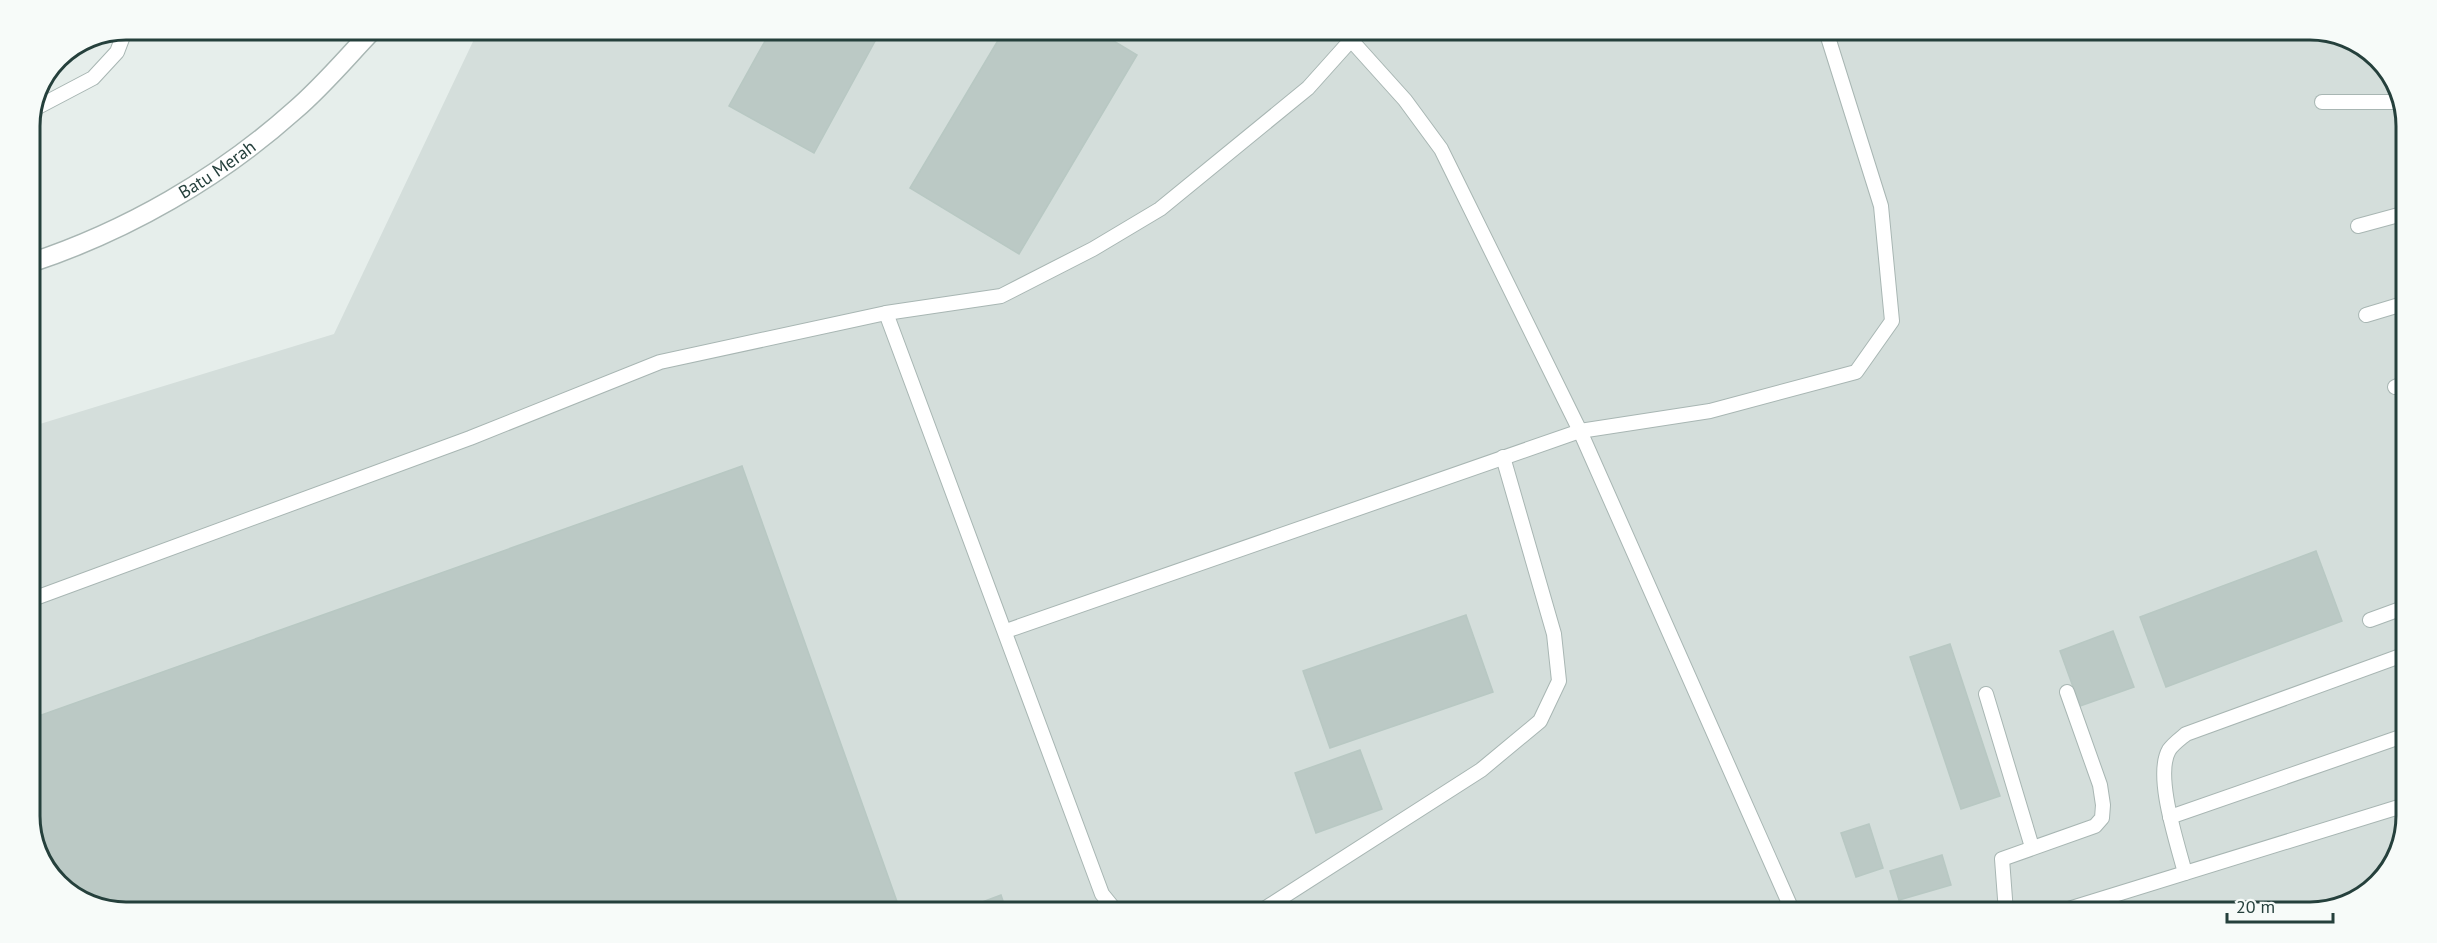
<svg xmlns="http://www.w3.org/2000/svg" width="2437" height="943" viewBox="0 0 2437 943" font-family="'PT Sans',sans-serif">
	<rect width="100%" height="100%" fill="#e6eeeb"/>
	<polygon fill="#d4dedb" points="478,31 2342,35 2387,68 2407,120 2402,848 2369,893 2311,913 95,908 50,875 30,823 30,427 334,334"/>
	<g fill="#bbc9c5" stroke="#b8c8c3" stroke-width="1.5">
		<polygon points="770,32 880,32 814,153 729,106"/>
		<polygon points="1003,32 1099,32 1137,55 1019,254 910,188"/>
		<polygon points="742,466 900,910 95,908 50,875 30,823 30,719"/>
		<polygon points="2316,551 2342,621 2166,687 2140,617"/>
		<polygon points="1466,615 1493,692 1330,748 1303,671"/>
		<polygon points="2113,631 2134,687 2080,706 2060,651"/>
		<polygon points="1950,644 2000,796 1961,809 1910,657"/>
		<polygon points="1360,750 1382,809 1316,833 1295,773"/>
		<polygon points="1869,824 1883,868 1856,877 1841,833"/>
		<polygon points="1942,855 1951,885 1899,900 1890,871"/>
		<polygon points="1001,895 1006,910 961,910"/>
	</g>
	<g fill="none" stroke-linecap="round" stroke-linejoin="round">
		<defs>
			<g id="lane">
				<polyline points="2322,102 2400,102"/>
				<polyline points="36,108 93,78 117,52 125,31"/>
				<polyline points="2358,226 2406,213"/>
				<polyline points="886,313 1102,894 1115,910"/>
				<polyline points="2366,315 2406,303"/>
				<polyline points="2395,387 2405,383"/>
				<polyline points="30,600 470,438 660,362 886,313 1001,296 1093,249 1160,209 1308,88 1351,40 1405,100 1441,149 1580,431 1793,912"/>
				<polyline points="2370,620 2403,608"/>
				<polyline points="1006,631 1580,431 1710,411 1856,372 1892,321 1881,206 1827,34"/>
				<polyline points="1986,694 2032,847"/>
				<polyline points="2170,817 2403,736"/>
				<path d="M2185 873C2178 845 2154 776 2169 750 2173 744 2180 739 2186 734L2403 655"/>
				<polyline points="1261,911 1481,770 1540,721 1559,681 1554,634 1503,457"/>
				<polyline points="2006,912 2002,859 2095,826 2102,818 2103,805 2100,785 2067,692"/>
				<polyline points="2059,912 2402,806"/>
			</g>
			<g id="street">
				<path id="s1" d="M30 263C127 231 219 178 295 110 323 86 347 57 372 31"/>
			</g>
		</defs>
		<use href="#lane" stroke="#a8b6b3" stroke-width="16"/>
		<use href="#street" stroke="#a8b6b3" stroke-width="21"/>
		<use href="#lane" stroke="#fff" stroke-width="14"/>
		<use href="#street" stroke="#fff" stroke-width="18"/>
	</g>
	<g text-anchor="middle" stroke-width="6" stroke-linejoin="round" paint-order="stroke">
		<g font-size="18" fill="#25403c" stroke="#f7fbf9">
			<text dy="6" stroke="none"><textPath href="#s1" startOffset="210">Batu Merah</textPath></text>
		</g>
	</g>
	<path d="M0 0H2437V943H0ZM126 40H2310A86 86 0 0 1 2396 126V816A86 86 0 0 1 2310 902H126A86 86 0 0 1 40 816V126A86 86 0 0 1 126 40Z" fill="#f7fbf9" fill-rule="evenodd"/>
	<path fill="none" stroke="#25403c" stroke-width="3" d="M126 40H2310A86 86 0 0 1 2396 126V816A86 86 0 0 1 2310 902H126A86 86 0 0 1 40 816V126A86 86 0 0 1 126 40Z"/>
	<path d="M2227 913v9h106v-9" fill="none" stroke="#25403c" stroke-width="3"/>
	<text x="2236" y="913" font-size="18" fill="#25403c" stroke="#f7fbf9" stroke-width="4.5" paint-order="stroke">20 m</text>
</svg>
